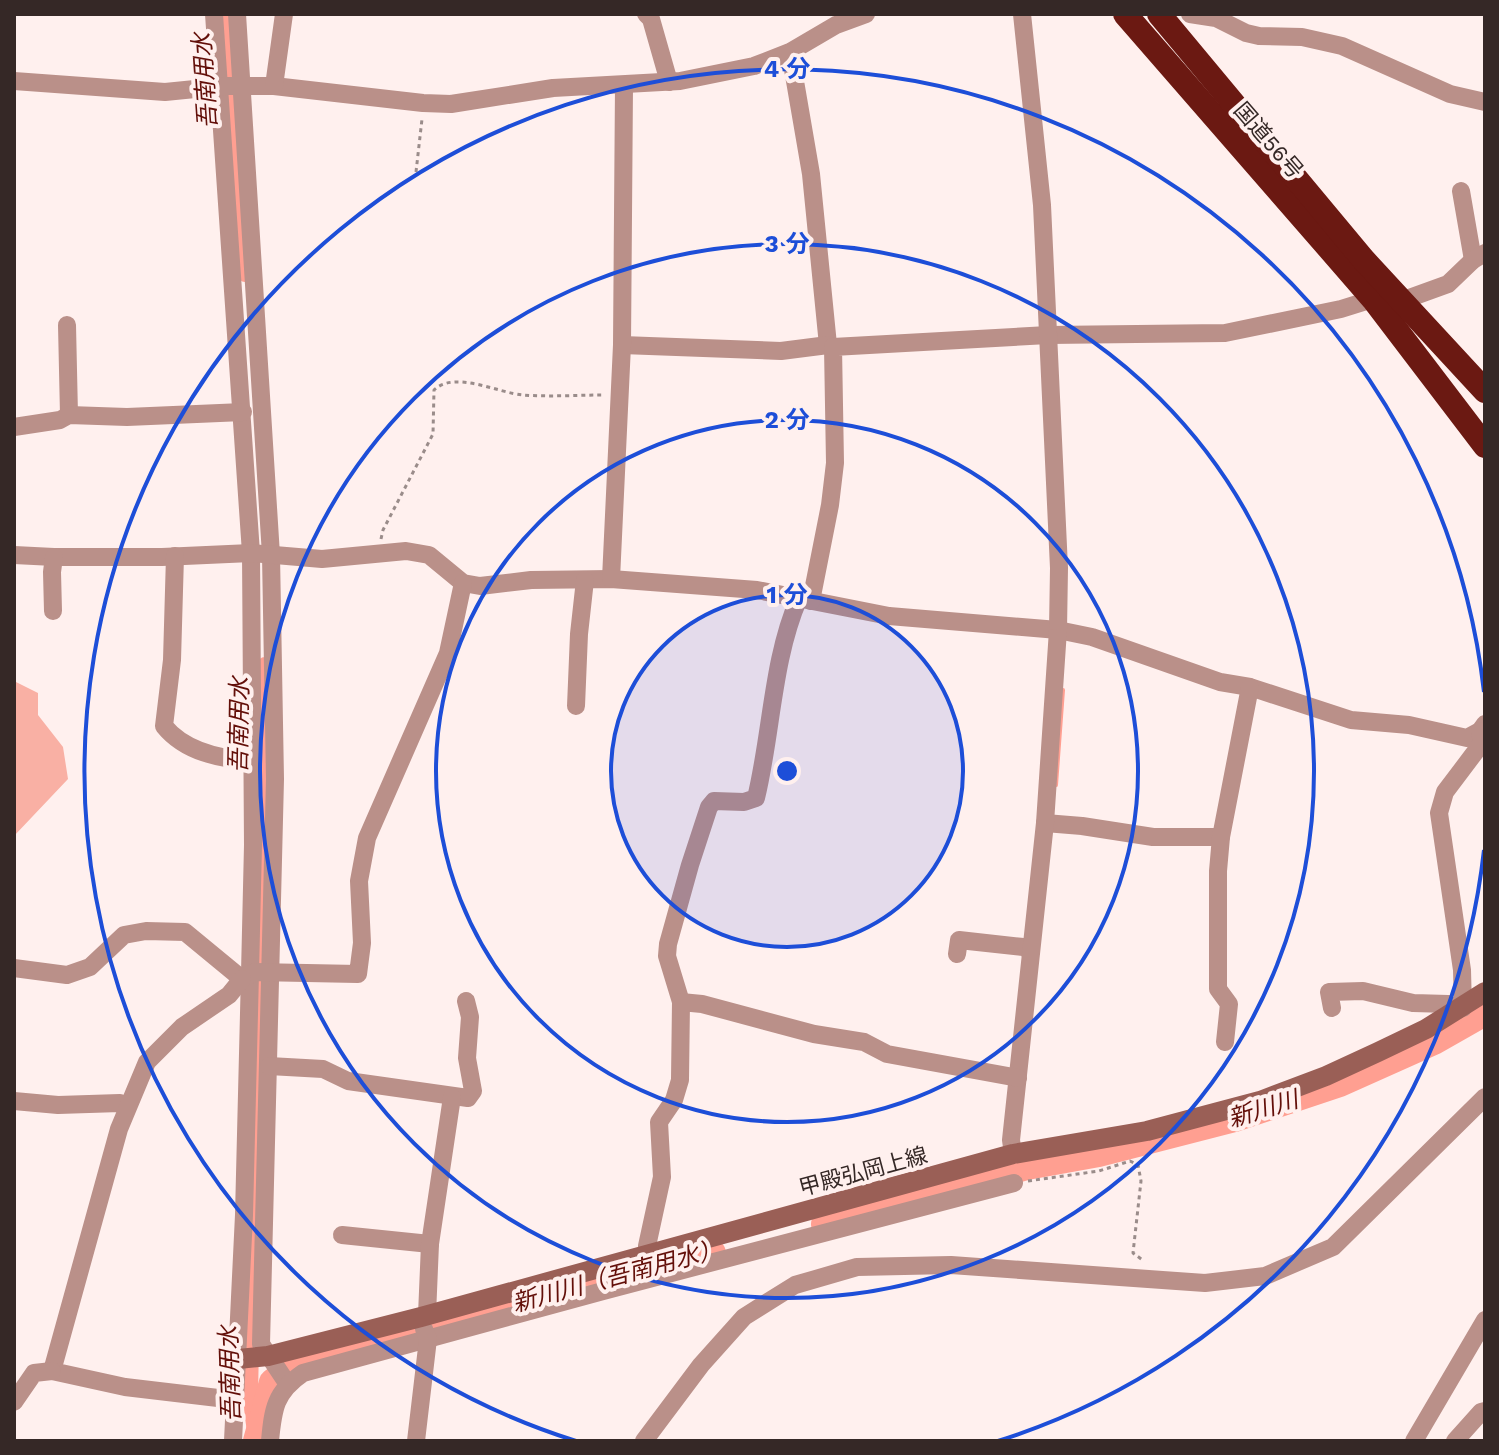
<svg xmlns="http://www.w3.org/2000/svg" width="1499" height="1455" viewBox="0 0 1499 1455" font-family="'Work Sans','Noto Sans JP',sans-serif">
	<rect width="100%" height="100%" fill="#fff0ee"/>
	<polygon fill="#f9b0a4" points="14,681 38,693 38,715 63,747 68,779 14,836"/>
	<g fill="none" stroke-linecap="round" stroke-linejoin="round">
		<g stroke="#ff9f91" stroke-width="4">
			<polyline points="1056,785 1063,690"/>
			<polyline points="1027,1165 1027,1167"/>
		</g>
		<g stroke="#ff9f91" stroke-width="16">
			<polyline points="224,14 245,274"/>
			<polyline points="256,1439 250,1395 265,665"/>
		</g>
		<g stroke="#ff9f91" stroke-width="26">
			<polyline points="824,1224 1027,1167 1099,1154 1235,1119 1340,1084 1434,1042 1485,1013"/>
			<polyline points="256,1441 272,1382 297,1362 713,1253"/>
		</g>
		<g stroke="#9a8c8a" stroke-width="3" stroke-dasharray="4 4" stroke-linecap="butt">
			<polyline points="416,172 422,119"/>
			<path d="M381 539 383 530 433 434 434 390C455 370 498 393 523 395 550 397 578 395 604 395"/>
			<polyline points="1028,1181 1099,1171 1130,1161 1138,1165 1141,1181 1133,1253 1144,1261"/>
		</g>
		<g stroke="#ba9089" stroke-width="18">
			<polyline points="214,14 251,553 253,845 250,973 244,1215 233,1441"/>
			<polyline points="237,14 271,555 275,779 261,1344 287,1383"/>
			<polyline points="646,14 651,19 669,82"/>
			<polyline points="1190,14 1216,18 1246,33 1259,36 1302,37 1342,46 1450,94 1485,102"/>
			<polyline points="790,52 811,174 828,345"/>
			<polyline points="14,81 165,92 225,86 274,86 423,103 451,104 553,88 680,81 754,66 790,52 836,25 866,14"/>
			<polyline points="274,86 284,14"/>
			<polyline points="1461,191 1473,260"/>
			<polyline points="67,325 69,415"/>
			<polyline points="622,345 781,351 828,345 833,347"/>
			<polyline points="14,427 60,420 69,415 127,417 243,412"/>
			<polyline points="14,555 54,557 162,557 251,553 322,559 406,551 429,555 463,583 480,586 531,580 611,579 757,590 889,616 1058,630 1092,637 1220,682 1250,687 1351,720 1409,725 1467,738 1480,731 1485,724"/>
			<path d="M175 556 172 660 164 726C185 752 220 759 252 761"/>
			<polyline points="611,579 622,345 624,86"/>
			<polyline points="811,601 830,505 835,463 833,347 1048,335 1225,333 1341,309 1373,299 1401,301 1448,284 1473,260 1485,253"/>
			<polyline points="53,611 52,572 54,557"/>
			<polyline points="576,706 579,634 585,580"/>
			<polyline points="1045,823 1082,826 1153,837 1221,837"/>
			<polyline points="957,954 959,940 1023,947 1031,951"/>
			<polyline points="14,968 67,975 90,967 124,935 146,931 185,932 242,979 255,972 358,974 362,943 359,881 367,838 448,653 463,583"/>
			<path d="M681 1002 667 956 668 944 690 865 709 807 714 801 744 802 756 798C772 732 772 660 799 598"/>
			<polyline points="1332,1008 1329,992 1363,991 1413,1003 1448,1004 1458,1010"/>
			<polyline points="1463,1008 1462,970 1439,813 1445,792 1482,743 1480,731"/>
			<polyline points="1225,1042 1229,1004 1218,989 1218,871 1221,837 1250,687"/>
			<polyline points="269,1066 323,1069 348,1081 468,1098 473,1091 467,1058 470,1017 466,1001"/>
			<polyline points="14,1101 58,1105 120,1103 127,1106"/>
			<polyline points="1013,1154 1011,1140 1045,823 1058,630 1059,568 1042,205 1022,14"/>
			<polyline points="342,1235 430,1244"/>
			<polyline points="648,1254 647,1246 662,1177 659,1122 674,1100 680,1080 681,1002 702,1004 814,1034 864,1042 887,1054 1018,1078"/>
			<polyline points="427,1315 430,1244 452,1097"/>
			<polyline points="235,1400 125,1387 52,1371 119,1129 147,1062 182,1027 229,995 242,979"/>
			<polyline points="14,1402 34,1373 52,1371"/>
			<path d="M270 1441C273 1409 275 1392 303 1373L603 1291 1014 1183"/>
			<polyline points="416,1441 428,1339 424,1329"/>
			<polyline points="644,1441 701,1365 744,1317 795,1285 857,1267 951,1265 1205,1283 1265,1276 1333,1247 1485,1097"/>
			<polyline points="1414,1441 1485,1320"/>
			<polyline points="1455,1441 1481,1412 1485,1411"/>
		</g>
		<polyline stroke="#9a5f56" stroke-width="20" points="238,1359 268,1356 421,1317 1013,1154 1147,1131 1260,1101 1326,1076 1378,1052 1426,1029 1485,992"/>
		<g stroke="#6b1912" stroke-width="24">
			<polyline points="1125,14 1373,299 1485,446"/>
			<polyline points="1159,14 1363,259 1485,391"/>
		</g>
	</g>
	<circle cx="787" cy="771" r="176" fill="#1d4ed8" fill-opacity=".12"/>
	<g fill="none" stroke="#1d4ed8" stroke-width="4">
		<circle cx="787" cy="771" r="176"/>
		<circle cx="787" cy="771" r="351"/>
		<circle cx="787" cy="771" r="527"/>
		<path d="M1484 850A702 702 0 0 1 998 1441M576 1441A702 702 0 1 1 1484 692"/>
	</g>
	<g text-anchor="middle" stroke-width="8" stroke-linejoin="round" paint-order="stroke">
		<g font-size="22" fill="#352826" stroke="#fff0ee">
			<text transform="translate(1269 140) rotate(49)" y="8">国道56号</text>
			<text transform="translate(863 1171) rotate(-15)" y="8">甲殿弘岡上線</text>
		</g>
		<g font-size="24" font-style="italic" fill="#630f09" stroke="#fff0ee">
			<text transform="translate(205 81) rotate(-94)" y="8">吾南用水</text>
			<text transform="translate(239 725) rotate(-89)" y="8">吾南用水</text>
			<text transform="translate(1263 1109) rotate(-17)" y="8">新川川</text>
			<text transform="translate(617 1276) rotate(-15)" y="8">新川川（吾南用水）</text>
			<text transform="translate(230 1374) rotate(-92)" y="8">吾南用水</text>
		</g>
	</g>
	<circle cx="787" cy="771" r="12" fill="#1d4ed8" stroke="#fff0ee" stroke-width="4"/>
	<g font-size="24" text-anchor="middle" font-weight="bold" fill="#1d4ed8" stroke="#fff0ee" stroke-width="8" stroke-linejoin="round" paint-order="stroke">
		<text x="787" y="77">4 分</text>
		<text x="787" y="252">3 分</text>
		<text x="787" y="428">2 分</text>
		<text x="787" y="603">1 分</text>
	</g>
	<rect width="1499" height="1455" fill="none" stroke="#352826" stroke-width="32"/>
</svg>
